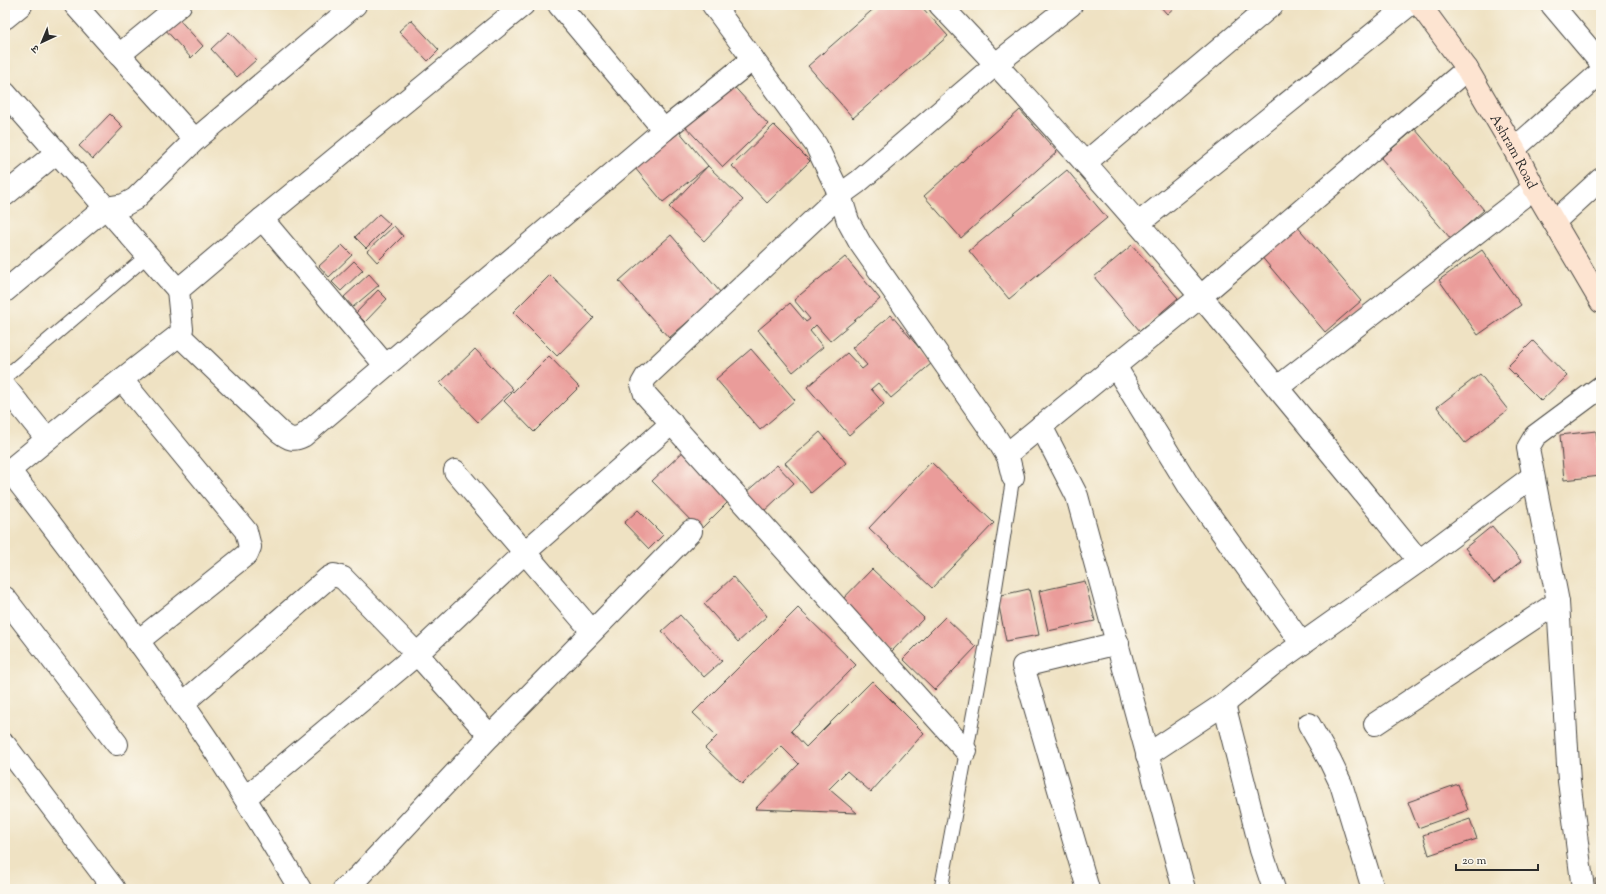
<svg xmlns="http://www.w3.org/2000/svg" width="1606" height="894" viewBox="0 0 1606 894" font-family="'Sorts Mill Goudy','Noto Serif Devanagari',serif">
	<rect width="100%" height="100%" fill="#fbf7ec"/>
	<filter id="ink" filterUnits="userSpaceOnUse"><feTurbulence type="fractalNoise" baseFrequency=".025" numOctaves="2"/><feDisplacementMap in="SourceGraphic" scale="8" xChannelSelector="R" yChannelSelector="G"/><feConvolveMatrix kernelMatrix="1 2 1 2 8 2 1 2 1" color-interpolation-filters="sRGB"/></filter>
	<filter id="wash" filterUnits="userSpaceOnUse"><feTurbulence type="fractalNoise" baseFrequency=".012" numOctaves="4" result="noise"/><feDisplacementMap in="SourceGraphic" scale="16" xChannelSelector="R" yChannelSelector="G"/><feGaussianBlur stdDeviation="0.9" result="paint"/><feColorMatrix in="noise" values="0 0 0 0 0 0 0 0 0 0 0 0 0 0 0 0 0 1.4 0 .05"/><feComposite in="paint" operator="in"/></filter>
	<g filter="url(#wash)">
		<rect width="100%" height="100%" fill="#efe2c3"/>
		<g id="blocks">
			<g fill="#ea9c9a">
				<polygon points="878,5 920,5 948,36 853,118 808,66"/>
				<polygon points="1159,5 1177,5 1167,14"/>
				<polygon points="175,15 203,46 191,58 163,27"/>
				<polygon points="411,20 439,50 428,61 399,31"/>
				<polygon points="229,32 256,60 237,77 211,49"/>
				<polygon points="729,81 768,124 723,167 683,124"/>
				<polygon points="1020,110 1057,152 961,238 924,196"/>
				<polygon points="110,114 123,127 93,159 79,146"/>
				<polygon points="674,125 708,166 663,202 630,162"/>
				<polygon points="774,125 810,161 767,203 732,166"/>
				<polygon points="1415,129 1484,210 1451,239 1381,158"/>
				<polygon points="708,166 743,200 704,241 669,207"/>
				<polygon points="1067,170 1107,218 1009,299 969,251"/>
				<polygon points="379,214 390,224 366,248 355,237"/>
				<polygon points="1296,225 1361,301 1325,332 1260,255"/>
				<polygon points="394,226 403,236 377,262 367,251"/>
				<polygon points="671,235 721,293 669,338 619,281"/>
				<polygon points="342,245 352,255 329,277 319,266"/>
				<polygon points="1132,245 1178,298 1140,331 1094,277"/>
				<polygon points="1482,250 1521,305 1478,335 1439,280"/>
				<polygon points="845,257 880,299 830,341 816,325 810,331 823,347 793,372 758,330 790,303 806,322 810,319 794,300"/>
				<polygon points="354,261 363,270 341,291 332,282"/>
				<polygon points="369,274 379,285 353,307 344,297"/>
				<polygon points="550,275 594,318 557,356 513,312"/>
				<polygon points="378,290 387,299 365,322 356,313"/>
				<polygon points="891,315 932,363 891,398 878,383 871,389 884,404 849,435 807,387 847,353 862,369 867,365 852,348"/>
				<polygon points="1533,341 1567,376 1541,401 1507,367"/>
				<polygon points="475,349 513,389 478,422 440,383"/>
				<polygon points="751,349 795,400 760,430 716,379"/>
				<polygon points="549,356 579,387 534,432 504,401"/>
				<polygon points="1480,374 1508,410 1465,443 1437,407"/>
				<polygon points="1596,431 1601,476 1564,480 1560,435"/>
				<polygon points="820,432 846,463 811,493 785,463"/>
				<polygon points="685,450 732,498 700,530 652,481"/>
				<polygon points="931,462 994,523 932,588 869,528"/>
				<polygon points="777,465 794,483 762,513 745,493"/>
				<polygon points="638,510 663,535 649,549 624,523"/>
				<polygon points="1492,526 1521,561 1494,583 1465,548"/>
				<polygon points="872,569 924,618 891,652 839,603"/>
				<polygon points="733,577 767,616 738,642 704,604"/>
				<polygon points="1085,581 1095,621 1048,631 1039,591"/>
				<polygon points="1029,589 1039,635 1006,641 997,596"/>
				<polygon points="798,608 856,665 791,731 806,747 872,681 924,733 871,792 847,771 829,789 857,813 755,809 799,764 781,746 742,784 705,748 717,736 693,713"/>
				<polygon points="680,615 722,661 704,677 662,631"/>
				<polygon points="945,617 976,647 935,690 903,659"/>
				<polygon points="1458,784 1468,810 1418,828 1408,802"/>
				<polygon points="1470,819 1477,839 1429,855 1423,835"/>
				<polygon points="1601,878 1601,889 1596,889 1595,879"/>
			</g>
		</g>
	</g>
	<g filter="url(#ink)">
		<use href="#blocks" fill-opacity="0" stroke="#484642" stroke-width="1"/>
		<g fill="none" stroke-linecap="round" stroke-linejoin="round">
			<defs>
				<g id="lane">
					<polyline points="5,377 147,256"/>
					<polyline points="941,889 988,635 1013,477"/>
				</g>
				<g id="street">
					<polyline points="75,5 195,140"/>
					<polyline points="559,5 664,130"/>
					<polyline points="713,5 816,145 840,195 848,221 860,243 997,439 1008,457 1013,477"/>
					<path d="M940 5C1109 182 1265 371 1419 561"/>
					<polyline points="1552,5 1601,63"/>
					<polyline points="5,18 21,5"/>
					<polyline points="119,55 180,5"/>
					<polyline points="5,93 178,290"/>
					<polyline points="1514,149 1601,72"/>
					<polyline points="1085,163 1272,5"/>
					<polyline points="5,195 56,153"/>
					<polyline points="262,219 385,365"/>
					<polyline points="1554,222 1601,179"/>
					<polyline points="1139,223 1409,5"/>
					<polyline points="5,291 105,208 124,205 135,199 195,140 355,5"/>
					<path d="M179 335 280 432C289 439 293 441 303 436L664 130 753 59"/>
					<polyline points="1115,366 1190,488 1302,644"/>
					<polyline points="122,380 246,531 250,547 247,554 137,642"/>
					<polyline points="5,387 47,439"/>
					<polyline points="1278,387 1534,188"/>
					<polyline points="1041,426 1077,496 1184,889"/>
					<polyline points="1007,454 1200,297 1467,69"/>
					<path d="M9 470C79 560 148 651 211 745 242 792 271 841 300 889"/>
					<polyline points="455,471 592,631"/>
					<polyline points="5,474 85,408 179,335 182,329 178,290 262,219 523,5"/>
					<polyline points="5,598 117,744"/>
					<polyline points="182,704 328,578 334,575 343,578 417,654 490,736"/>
					<polyline points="1224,704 1261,850 1274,889"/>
					<polyline points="1309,724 1330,761 1341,784 1373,889"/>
					<polyline points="1375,724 1558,602"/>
					<polyline points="5,745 114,889"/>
					<polyline points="966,751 645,394 642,384 646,377 840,195 858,182 996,64 1071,5"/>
					<polyline points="1147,755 1224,704 1272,665 1419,561 1533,476"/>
					<polyline points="245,798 417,654 524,553 672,423"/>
					<polyline points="344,889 359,876 490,736 691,531"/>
					<polyline points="1088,889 1023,666 1118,643"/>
					<polyline points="1583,889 1569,781 1558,602 1528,448 1535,436 1601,387"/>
				</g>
				<g id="secondary">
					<path id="s1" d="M1420 5 1467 69 1514 149 1534 188 1601 302"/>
				</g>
			</defs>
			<use href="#lane" stroke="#484642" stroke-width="15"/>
			<use href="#street" stroke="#484642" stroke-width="24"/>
			<use href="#secondary" stroke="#484642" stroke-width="24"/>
			<use href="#lane" stroke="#fff" stroke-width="13"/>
			<use href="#street" stroke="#fff" stroke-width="22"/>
			<use href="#secondary" stroke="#fde4d1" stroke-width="22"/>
		</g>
	</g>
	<g text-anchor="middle" stroke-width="3" stroke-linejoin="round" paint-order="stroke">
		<g font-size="14" fill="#2b2b2b" stroke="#fbf7ec">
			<text dy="5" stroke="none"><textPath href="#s1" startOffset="174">Ashram Road</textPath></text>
		</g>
	</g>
	<rect width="1606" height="894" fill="none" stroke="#fbf7ec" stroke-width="20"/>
	<g transform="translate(42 42) rotate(224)" stroke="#fbf7ec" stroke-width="3" paint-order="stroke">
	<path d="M0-3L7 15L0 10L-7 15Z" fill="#2b2b2b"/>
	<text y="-6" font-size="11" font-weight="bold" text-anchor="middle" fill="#2b2b2b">उ</text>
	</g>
	<path d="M1456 864v6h82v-6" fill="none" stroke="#2b2b2b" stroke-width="2"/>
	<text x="1462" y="864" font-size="12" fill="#2b2b2b" stroke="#fbf7ec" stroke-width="3" paint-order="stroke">20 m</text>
</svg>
